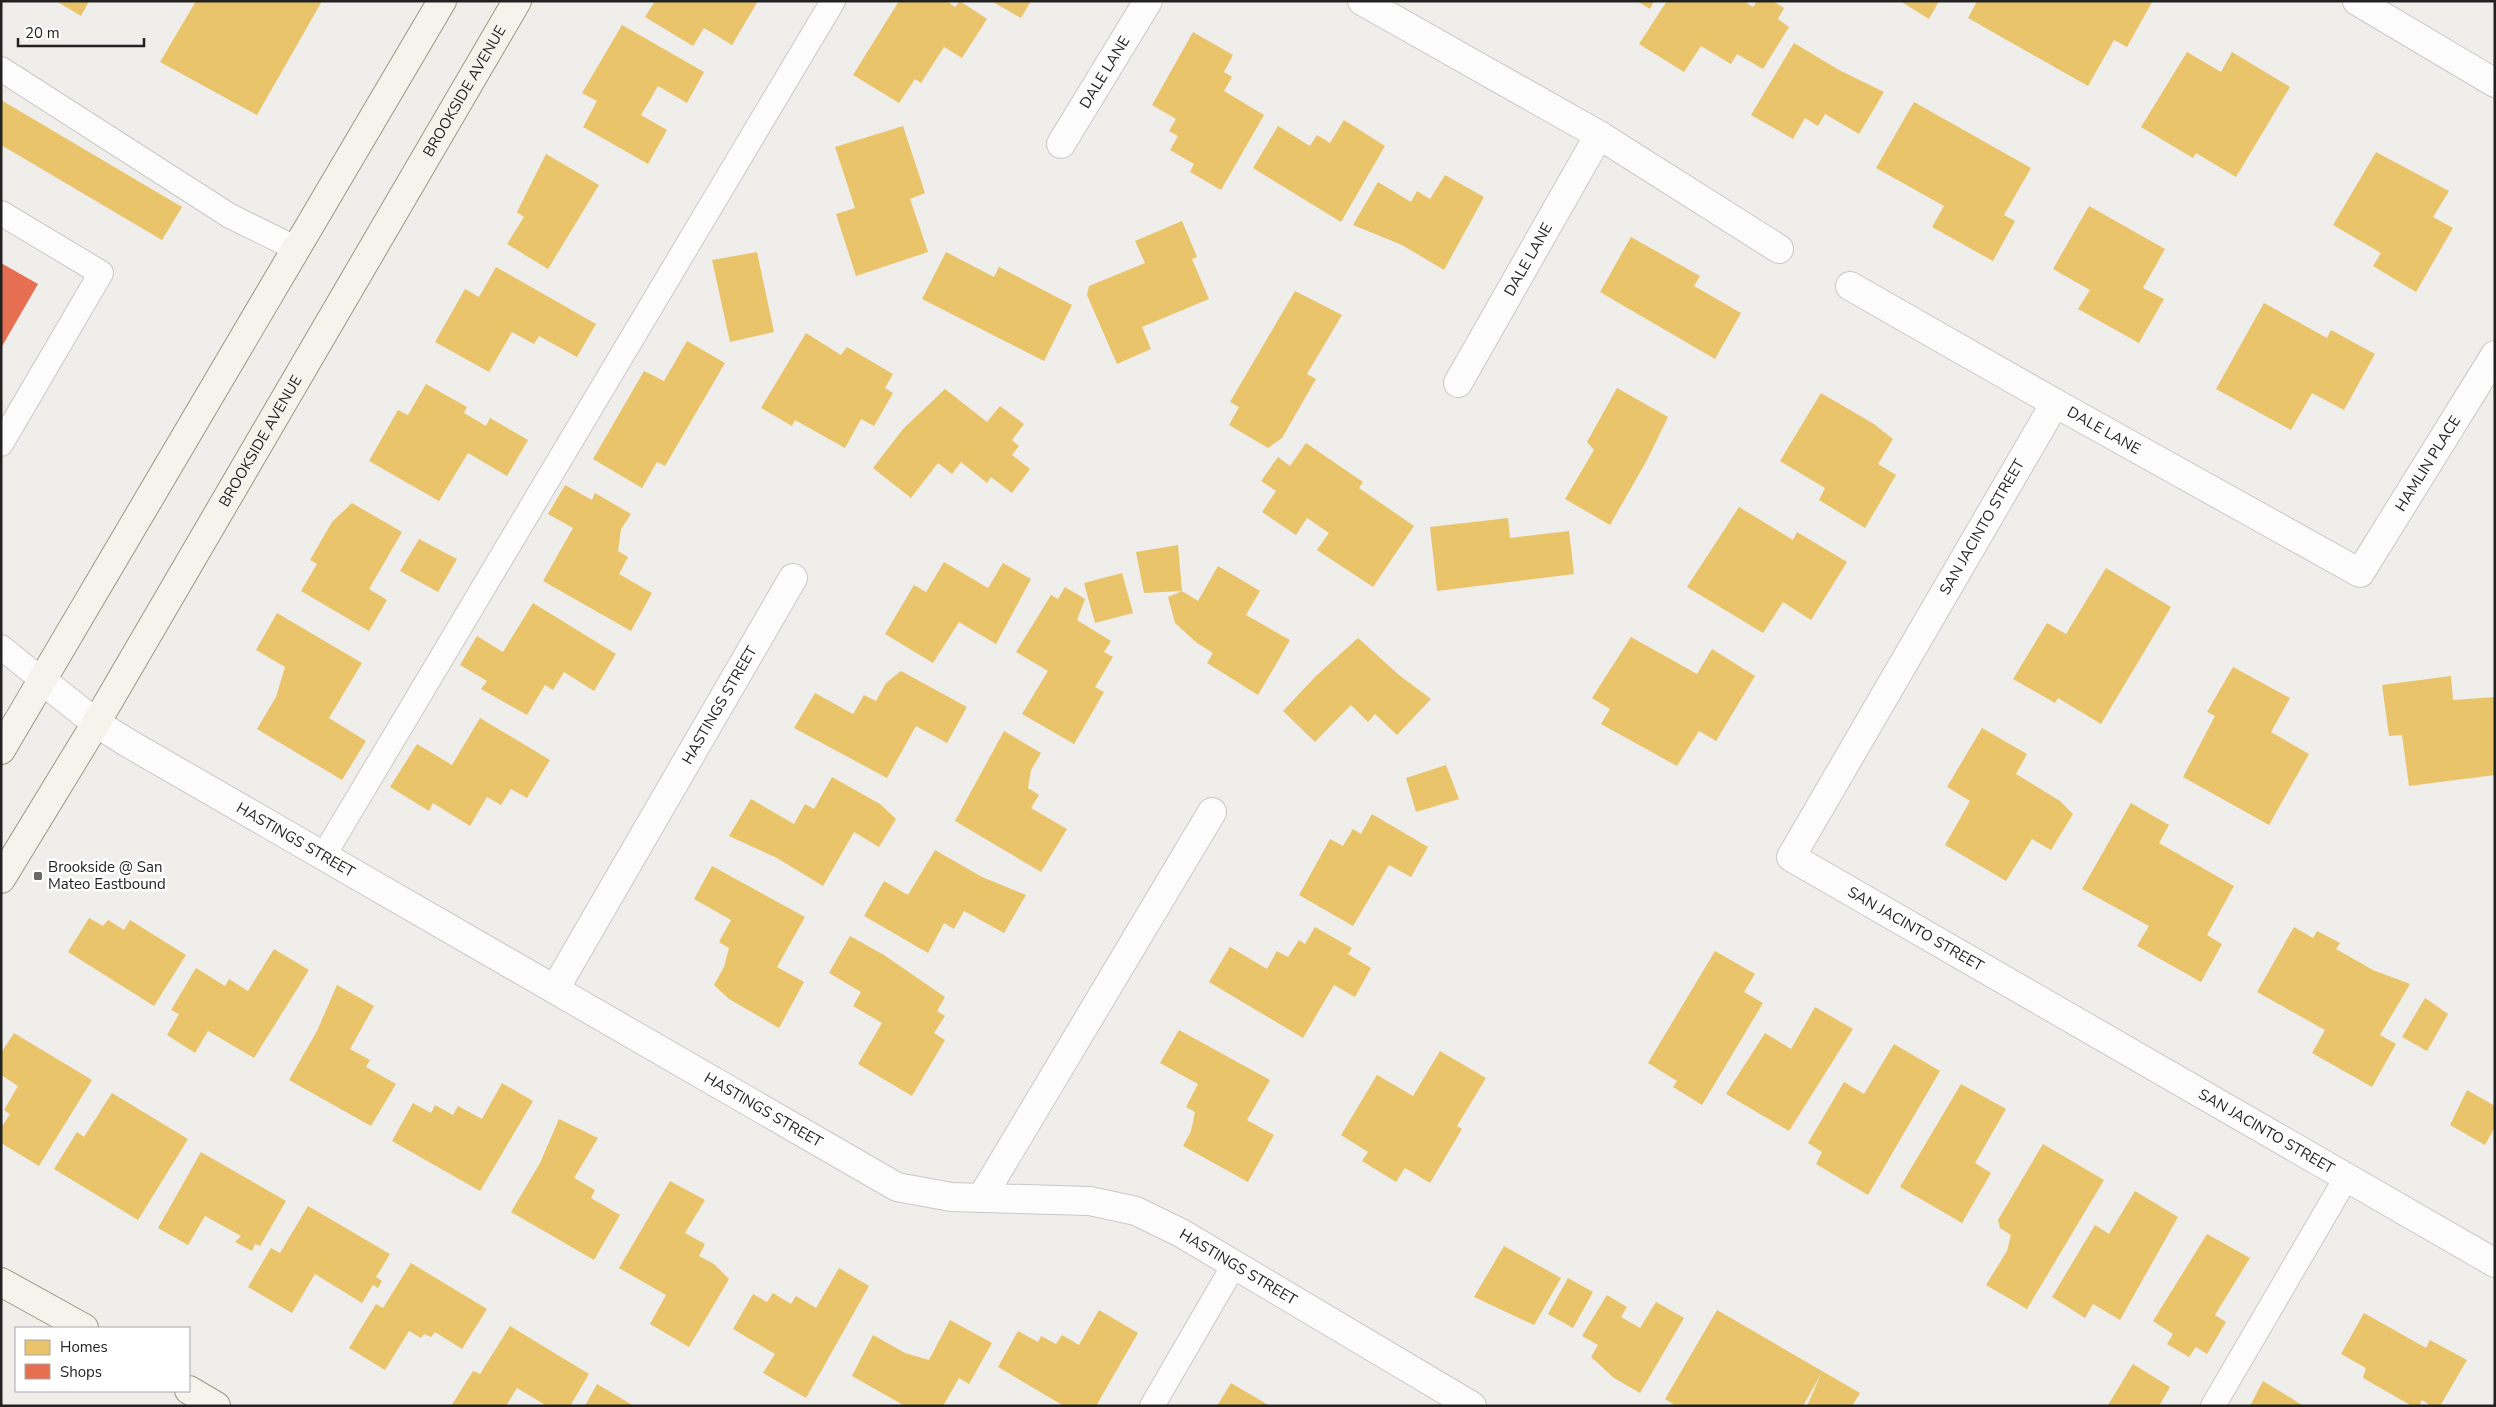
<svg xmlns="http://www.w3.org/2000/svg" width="2496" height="1407" viewBox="0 0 2496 1407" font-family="'Nunito Sans',sans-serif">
	<rect width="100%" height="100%" fill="#f0eeeb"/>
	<g fill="#e9c46a">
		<polygon points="56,1 89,1 81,16"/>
		<polygon points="196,1 322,1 257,115 160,62"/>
		<polygon points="655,1 758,1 732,45 704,28 693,46 645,17"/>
		<polygon points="899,1 947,1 955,7 960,1 987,19 962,58 944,47 921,83 915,79 899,103 853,75"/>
		<polygon points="991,1 1031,1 1021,18"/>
		<polygon points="1637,1 1654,1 1650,9"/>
		<polygon points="1667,1 1744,1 1753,7 1757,1 1773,1 1784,8 1778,19 1789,27 1763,69 1737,54 1731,64 1701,46 1684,72 1639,44"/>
		<polygon points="1900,1 1939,1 1929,19"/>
		<polygon points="1977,1 2151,1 2152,2 2127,47 2114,40 2088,86 1968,18"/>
		<polygon points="622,25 704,72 687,103 658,86 641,115 667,130 648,164 583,127 597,101 582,93"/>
		<polygon points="1193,32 1233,55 1224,72 1232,77 1224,91 1264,115 1221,190 1190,172 1194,164 1170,150 1178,136 1169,131 1176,119 1152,105"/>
		<polygon points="1794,43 1839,70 1884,92 1859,134 1825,114 1818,126 1805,118 1793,139 1751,115"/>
		<polygon points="2187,52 2221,72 2232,52 2290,87 2236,177 2196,153 2193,158 2141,127"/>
		<polygon points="1,100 182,207 162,240 1,145"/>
		<polygon points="1914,102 2031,168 2004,215 2015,221 1993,261 1932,227 1944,206 1876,168"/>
		<polygon points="1344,120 1385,146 1341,222 1253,168 1278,126 1310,146 1317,135 1330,143"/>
		<polygon points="903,126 925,193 910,199 928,252 856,276 836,214 855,208 835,147"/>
		<polygon points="2376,152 2449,191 2433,217 2453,228 2416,292 2373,266 2381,253 2333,225"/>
		<polygon points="546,154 599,185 548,269 507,244 524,217 517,212"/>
		<polygon points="1445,175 1484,197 1444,270 1402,245 1353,225 1378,182 1411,202 1417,191 1430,199"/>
		<polygon points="2089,206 2165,249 2143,288 2164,299 2139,343 2078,309 2090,290 2053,269"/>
		<polygon points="1182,221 1197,257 1192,259 1209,299 1142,327 1151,349 1117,364 1087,295 1089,286 1145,263 1135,241"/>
		<polygon points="1631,237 1700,276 1694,286 1741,313 1715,359 1600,292"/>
		<polygon points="757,252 774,332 730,342 712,260"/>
		<polygon points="946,252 994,277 999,267 1072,305 1044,361 922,299"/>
		<polygon points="496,267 596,324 577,357 539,336 534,344 512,332 489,372 435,342 465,289 479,297"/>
		<polygon points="1295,291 1342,315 1307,374 1316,379 1282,438 1268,448 1229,425 1239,407 1230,402"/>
		<polygon points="2264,303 2327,338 2331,330 2375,354 2344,410 2312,393 2291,430 2216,389"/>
		<polygon points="806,333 841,355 847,347 893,374 885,388 893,393 874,426 861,419 845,448 795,420 792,426 761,408"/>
		<polygon points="687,341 725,363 665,466 657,462 642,488 593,459 644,371 664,381"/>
		<polygon points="426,384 467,407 464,413 486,426 490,418 528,440 507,476 468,453 439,501 369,461 398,410 408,415"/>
		<polygon points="1617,388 1668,417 1647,460 1610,525 1565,499 1594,450 1587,442"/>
		<polygon points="945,389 987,422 1000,406 1024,424 1012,440 1019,446 1012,455 1030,469 1012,493 991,477 987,483 961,462 952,474 938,463 911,498 873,468 903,429"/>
		<polygon points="1821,393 1874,424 1893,439 1878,464 1896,475 1865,528 1819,500 1825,488 1780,461"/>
		<polygon points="1306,443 1363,482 1359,488 1414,526 1373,587 1317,550 1329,533 1307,518 1296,535 1262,512 1276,491 1261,481 1278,457 1290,466"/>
		<polygon points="565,485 592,500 595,493 631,514 621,529 618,551 628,557 619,574 652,593 631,631 543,581 573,528 548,514"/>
		<polygon points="352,503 402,532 369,589 387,600 369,631 301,591 317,564 310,560 332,522"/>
		<polygon points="1739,507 1793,540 1797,532 1847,562 1811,620 1783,602 1763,633 1687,587"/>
		<polygon points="1508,518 1510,538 1569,531 1574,574 1437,591 1430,527"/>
		<polygon points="419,539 457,559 438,592 400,571"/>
		<polygon points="1178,545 1182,591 1144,593 1136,552"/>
		<polygon points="944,562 988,588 1003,563 1031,579 996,644 959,622 933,663 885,634 914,585 926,592"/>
		<polygon points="1218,566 1260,591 1246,615 1290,640 1258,695 1207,663 1213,653 1197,643 1175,623 1168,597 1182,591 1198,601"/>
		<polygon points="2106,568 2171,607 2101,724 2058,698 2055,703 2013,679 2047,623 2066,634"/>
		<polygon points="1122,573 1133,613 1095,623 1084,583"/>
		<polygon points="1065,587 1085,599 1077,620 1111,641 1104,652 1113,657 1095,687 1104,692 1074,744 1022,714 1048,671 1016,652 1051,595 1058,599"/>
		<polygon points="533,603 616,654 594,691 564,672 553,690 545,685 527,715 481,689 487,681 460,665 477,636 503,652"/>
		<polygon points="277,613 362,663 329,718 366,741 342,780 257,729 276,697 285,667 256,650"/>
		<polygon points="1631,637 1697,674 1712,649 1755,676 1716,741 1699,731 1677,766 1601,724 1610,709 1592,698"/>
		<polygon points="1358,638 1399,675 1431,699 1397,735 1375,714 1368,722 1351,705 1315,742 1283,711 1316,676"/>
		<polygon points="2233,667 2290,698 2271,732 2309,754 2269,825 2183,777 2215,716 2207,712"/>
		<polygon points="901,671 967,707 947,743 916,726 887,778 794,728 815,693 853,714 864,695 876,701 886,683"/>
		<polygon points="2451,676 2453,700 2495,697 2495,775 2409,786 2402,735 2389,736 2382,685"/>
		<polygon points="480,718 550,760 527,798 511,789 501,805 487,797 470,826 433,803 429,811 390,787 417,744 452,765"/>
		<polygon points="1982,728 2027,754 2016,774 2060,801 2073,814 2051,850 2032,839 2006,881 1945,845 1970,801 1947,787"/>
		<polygon points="1004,731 1041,753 1031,770 1028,788 1039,795 1031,808 1067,829 1041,872 955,821"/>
		<polygon points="1446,765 1459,799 1416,812 1406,778"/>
		<polygon points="832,777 880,804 896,819 879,847 854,832 823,886 777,858 729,836 751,799 794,824 805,804 814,809"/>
		<polygon points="2131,803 2169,825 2159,843 2234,886 2207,935 2222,944 2201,982 2137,946 2149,926 2082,889"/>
		<polygon points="1372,814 1428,847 1411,877 1389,865 1353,926 1299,895 1330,839 1343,846 1353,829 1361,834"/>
		<polygon points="935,850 982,877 1026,895 1004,933 964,911 954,929 944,923 928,953 864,916 884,881 908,895"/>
		<polygon points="712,866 805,917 777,967 804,982 779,1028 729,999 714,985 724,967 729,948 719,942 731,920 694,899"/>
		<polygon points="89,918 103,926 108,920 124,930 130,920 186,955 154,1006 68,952"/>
		<polygon points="1315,927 1352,948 1348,954 1371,968 1355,997 1334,985 1303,1038 1209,982 1230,947 1267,969 1277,951 1288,957 1299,940 1305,944"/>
		<polygon points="2294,927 2313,938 2317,931 2340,943 2336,949 2373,970 2410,984 2380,1035 2396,1044 2372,1087 2312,1053 2325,1030 2257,992"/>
		<polygon points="850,936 884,955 945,997 937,1011 945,1016 934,1033 945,1040 912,1096 858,1064 882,1023 853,1006 861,992 829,973"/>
		<polygon points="274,949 309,970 254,1058 208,1031 195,1053 167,1035 179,1014 171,1010 196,968 225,986 229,979 248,991"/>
		<polygon points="1715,951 1755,974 1744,992 1763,1003 1702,1105 1673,1087 1677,1081 1648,1063"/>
		<polygon points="337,985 374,1006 350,1049 370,1060 366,1067 396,1084 371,1126 289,1080 317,1031"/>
		<polygon points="2425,998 2448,1014 2427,1051 2402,1037"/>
		<polygon points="1815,1007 1853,1029 1789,1131 1726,1094 1765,1033 1791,1049"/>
		<polygon points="1179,1030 1270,1080 1247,1120 1274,1135 1248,1182 1183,1146 1191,1131 1195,1112 1186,1107 1198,1084 1160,1063"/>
		<polygon points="14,1033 92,1080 39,1166 1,1143 1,1128 10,1114 4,1110 18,1086 1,1075 1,1053"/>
		<polygon points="1894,1044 1940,1071 1868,1195 1816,1164 1822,1152 1808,1143 1844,1082 1864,1094"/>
		<polygon points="1440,1051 1486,1078 1457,1126 1462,1129 1430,1183 1405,1168 1396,1182 1362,1161 1368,1152 1341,1135 1377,1075 1413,1096"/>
		<polygon points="502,1083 533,1101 480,1191 392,1141 413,1103 431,1113 435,1105 453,1115 458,1106 482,1119"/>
		<polygon points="1961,1084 2006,1109 1975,1163 1991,1173 1962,1223 1900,1187"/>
		<polygon points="2467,1090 2495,1106 2495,1127 2485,1145 2450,1125"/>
		<polygon points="112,1093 188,1139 138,1220 54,1169 77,1132 84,1137"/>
		<polygon points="559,1119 598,1138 574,1178 595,1190 591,1198 620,1215 594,1260 511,1212 540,1163"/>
		<polygon points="2043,1144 2104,1180 2027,1309 1986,1285 2007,1251 2011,1235 2000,1228 1998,1220"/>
		<polygon points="201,1152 286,1201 260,1246 255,1244 252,1251 235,1242 241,1236 205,1216 188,1245 158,1228"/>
		<polygon points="670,1181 705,1200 685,1233 705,1244 699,1256 714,1264 729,1279 689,1347 650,1324 666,1295 619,1268"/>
		<polygon points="2135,1191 2178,1217 2120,1320 2093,1304 2085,1318 2052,1297 2095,1225 2109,1234"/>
		<polygon points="308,1206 390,1254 376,1277 382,1281 378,1288 373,1285 362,1303 315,1274 292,1313 248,1287 271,1248 280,1253"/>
		<polygon points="2207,1234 2250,1258 2215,1315 2226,1322 2207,1354 2196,1347 2189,1357 2167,1344 2173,1334 2153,1321"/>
		<polygon points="1504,1246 1561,1278 1534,1325 1474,1297"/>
		<polygon points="411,1263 487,1309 462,1349 435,1332 431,1337 424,1334 421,1338 409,1331 385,1370 349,1348 376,1304 383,1308"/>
		<polygon points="839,1268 869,1286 806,1398 763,1373 775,1354 733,1329 753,1294 767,1302 773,1293 791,1304 796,1296 816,1308"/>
		<polygon points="1568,1278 1593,1292 1573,1328 1548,1314"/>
		<polygon points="1607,1295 1627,1307 1621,1317 1640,1328 1656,1302 1684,1318 1640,1393 1614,1378 1591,1357 1598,1345 1582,1336"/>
		<polygon points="1099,1310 1138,1333 1096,1406 1064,1406 998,1367 1018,1331 1038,1342 1041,1336 1056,1344 1062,1335 1079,1345"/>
		<polygon points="1717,1310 1860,1393 1852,1406 1807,1406 1821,1374 1803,1406 1676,1406 1665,1399"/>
		<polygon points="2364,1313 2426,1348 2430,1340 2467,1360 2440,1406 2431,1406 2422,1400 2419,1406 2412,1406 2363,1378 2366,1368 2341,1354"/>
		<polygon points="950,1320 992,1343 969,1384 959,1378 943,1406 905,1406 852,1376 873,1335 905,1353 929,1360"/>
		<polygon points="510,1326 589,1374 570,1406 547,1406 517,1388 506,1406 451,1406 473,1371 480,1374"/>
		<polygon points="2133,1364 2170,1387 2159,1406 2108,1405"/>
		<polygon points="2263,1381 2304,1406 2250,1406"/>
		<polygon points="1231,1383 1270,1406 1217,1406"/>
		<polygon points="597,1384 634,1406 585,1406"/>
	</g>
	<polygon fill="#e76f51" points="1,263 38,284 1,348"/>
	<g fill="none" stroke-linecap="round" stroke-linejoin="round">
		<defs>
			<g id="lane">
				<polyline points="1,69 230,216 295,248"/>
				<polyline points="1,213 101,273 1,444"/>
				<polyline points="1,647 43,681"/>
				<polyline points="324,855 833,1"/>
				<polyline points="1152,1406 1234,1265"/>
				<polyline points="2213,1406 2346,1178"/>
			</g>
			<g id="street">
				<polyline points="1362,1 1599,135 1779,249"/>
				<polyline points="2357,1 2495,83"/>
				<path id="s1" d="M1061 144 1148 1"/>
				<path id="s2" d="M1850 286 2055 403 2360 573 2495 355"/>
				<path id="s3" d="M1458 383 1599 135"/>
				<path id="s4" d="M2055 403 1791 857 2495 1263"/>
				<path id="s5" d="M43 681 96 723 128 743 897 1187 951 1197 1090 1201 1136 1211 1181 1233 1472 1406"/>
				<path id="s6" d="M555 989 793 578"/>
				<polyline points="982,1197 1212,812"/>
			</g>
			<g id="secondary">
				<polyline points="1,750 442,1"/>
				<path id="s7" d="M1 879 96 723 517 1"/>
				<polyline points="1,1282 84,1328"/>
				<polyline points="189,1390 216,1406"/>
			</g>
		</defs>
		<use href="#lane" stroke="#c9c8c7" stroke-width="26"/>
		<use href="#street" stroke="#c9c8c7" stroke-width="30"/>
		<use href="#secondary" stroke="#999a82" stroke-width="30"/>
		<use href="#lane" stroke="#fdfcfc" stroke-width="24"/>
		<use href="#street" stroke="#fdfcfc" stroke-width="28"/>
		<use href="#secondary" stroke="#f4f4ed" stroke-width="28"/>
	</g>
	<rect fill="#6a6968" stroke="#fff" stroke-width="2" x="33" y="871" width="10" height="10" rx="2.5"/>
	<g text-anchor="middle" stroke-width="5" stroke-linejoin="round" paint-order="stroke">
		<g font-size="15" fill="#222" stroke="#fff">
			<text dy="5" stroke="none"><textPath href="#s1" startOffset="84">DALE LANE</textPath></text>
			<text dy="5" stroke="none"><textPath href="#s7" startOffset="914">BROOKSIDE AVENUE</textPath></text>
			<text dy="5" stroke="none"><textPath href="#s3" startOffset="142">DALE LANE</textPath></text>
			<text dy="5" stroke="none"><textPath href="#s2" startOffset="292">DALE LANE</textPath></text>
			<text dy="5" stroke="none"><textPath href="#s7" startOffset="509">BROOKSIDE AVENUE</textPath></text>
			<text dy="5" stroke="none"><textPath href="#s2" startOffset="714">HAMLIN PLACE</textPath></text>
			<text transform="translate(1982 527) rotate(-60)" y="5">SAN JACINTO STREET</text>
			<text dy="5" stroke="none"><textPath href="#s6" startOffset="328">HASTINGS STREET</textPath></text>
			<text dy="5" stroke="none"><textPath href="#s5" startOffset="299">HASTINGS STREET</textPath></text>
			<text dy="5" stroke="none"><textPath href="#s4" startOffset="669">SAN JACINTO STREET</textPath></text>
			<text dy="5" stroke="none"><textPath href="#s5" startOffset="839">HASTINGS STREET</textPath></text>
			<text dy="5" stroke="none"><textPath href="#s4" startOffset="1074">SAN JACINTO STREET</textPath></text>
			<text dy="5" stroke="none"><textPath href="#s5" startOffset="1351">HASTINGS STREET</textPath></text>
		</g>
		<g font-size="15" fill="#222" stroke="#fff" text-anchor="start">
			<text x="48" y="872">Brookside @ San<tspan x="48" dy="17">Mateo Eastbound</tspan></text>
		</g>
	</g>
	<rect width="2496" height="1407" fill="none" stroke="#222222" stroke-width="5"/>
	<rect x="15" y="1327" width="175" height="65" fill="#ffffff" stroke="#a7a7a7"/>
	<rect x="25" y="1340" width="25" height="15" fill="#e9c46a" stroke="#a7a7a7"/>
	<text x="60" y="1352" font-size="15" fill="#222222">Homes</text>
	<rect x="25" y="1364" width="25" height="15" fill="#e76f51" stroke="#a7a7a7"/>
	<text x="60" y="1377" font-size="15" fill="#222222">Shops</text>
	<path d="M18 38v8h126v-8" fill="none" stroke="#222222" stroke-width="2.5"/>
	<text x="25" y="38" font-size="15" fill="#222222" stroke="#ffffff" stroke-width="4" paint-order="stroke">20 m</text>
</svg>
